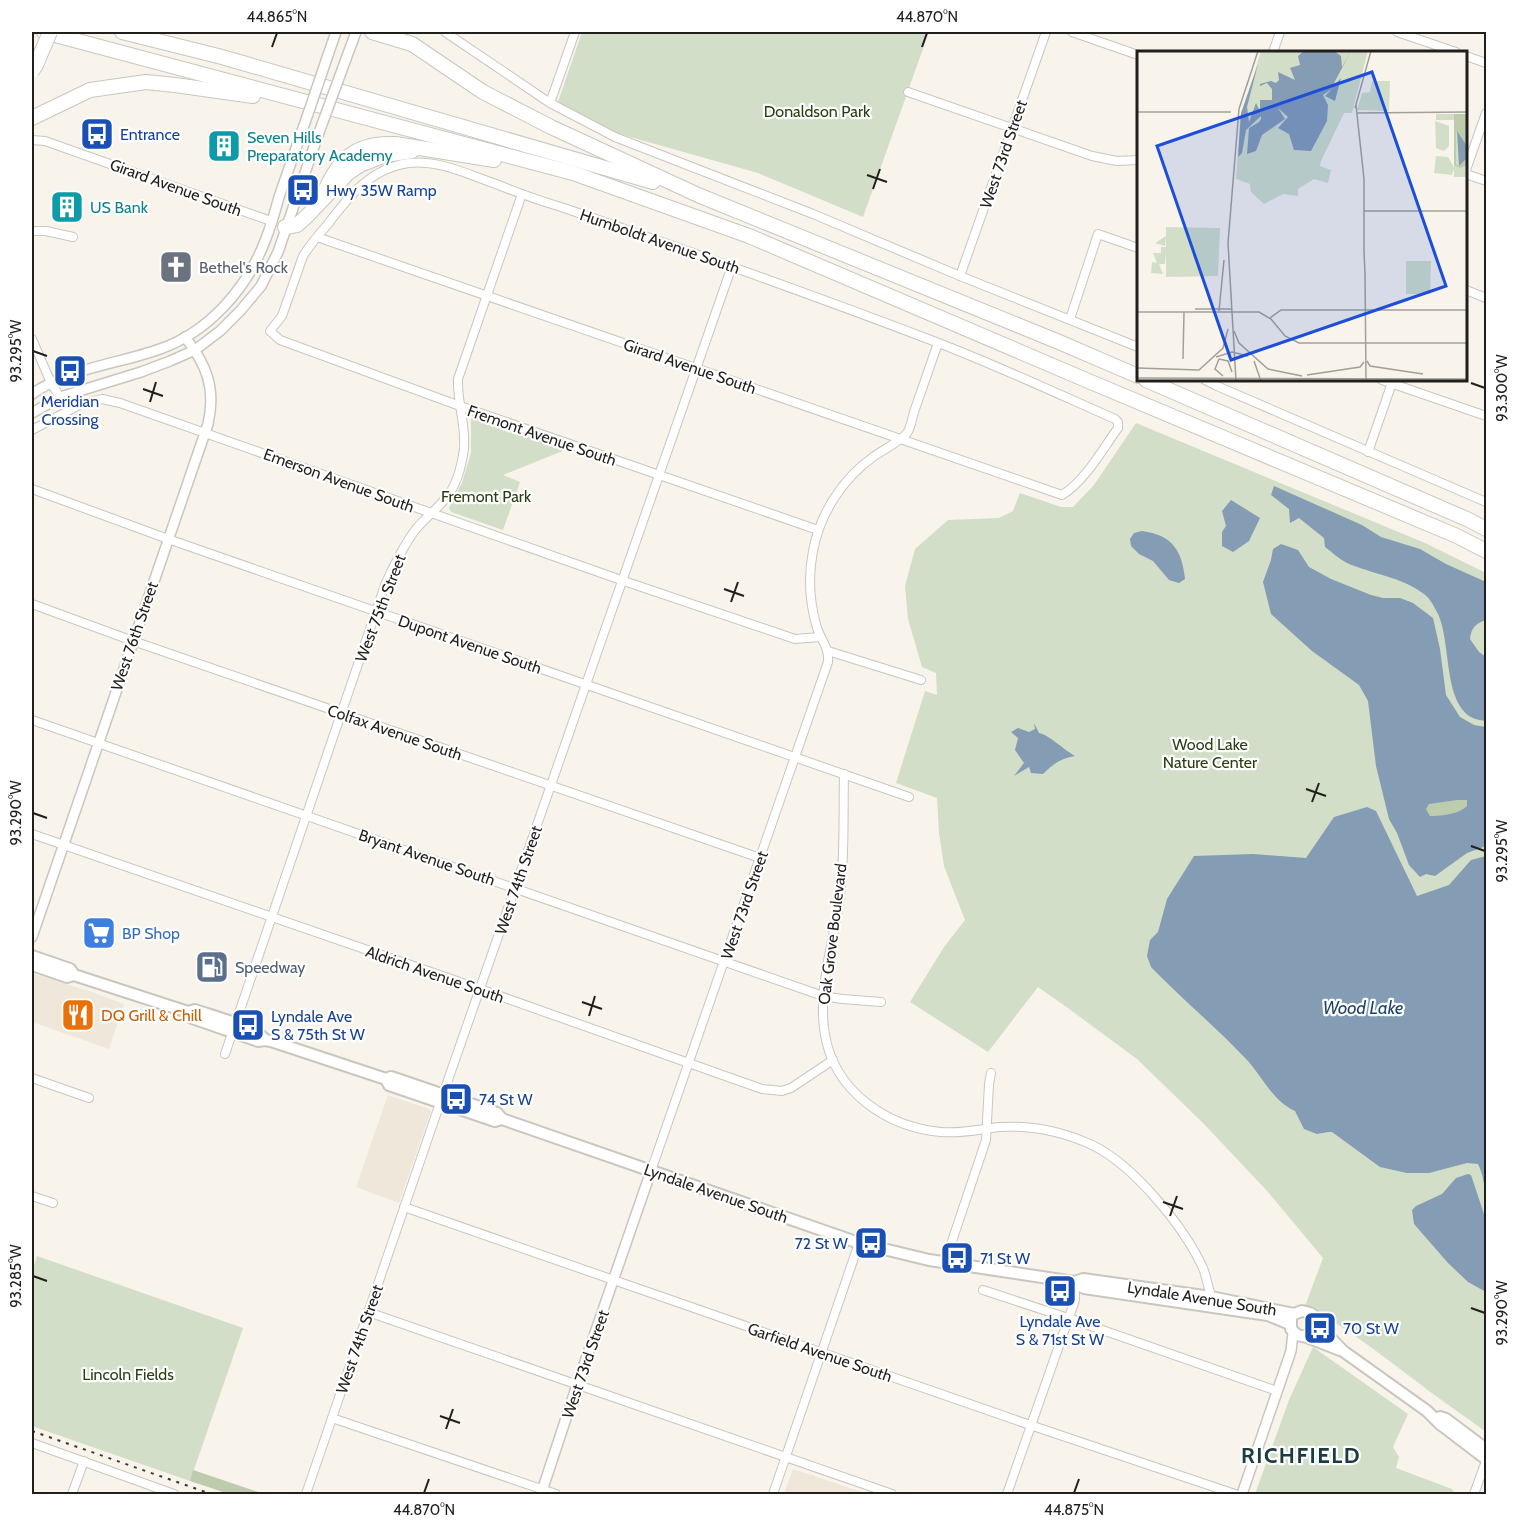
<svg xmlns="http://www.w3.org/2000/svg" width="1518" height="1526" viewBox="0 0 1518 1526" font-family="Cabin,sans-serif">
	<rect width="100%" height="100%" fill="#f8f4ec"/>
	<g fill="#efe7d9">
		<polygon points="34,974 92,992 124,1004 109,1049 32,1022 32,976"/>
		<polygon points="388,1095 429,1109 431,1111 399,1203 356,1187"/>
		<polygon points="793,1469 868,1494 784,1494"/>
	</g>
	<g fill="#d2dec7">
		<polygon points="582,32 929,32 863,217 758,173 616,133 558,102"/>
		<polygon points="477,415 570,448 503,475 520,482 503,530 451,512 449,508 462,483 471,453 471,419"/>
		<path d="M1136 423 1425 543 1486 573V1432C1462 1414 1436 1397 1412 1378 1377 1352 1344 1325 1305 1306L1323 1258 1268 1192 1205 1125 1137 1059 1065 1006 1038 987 988 1052 910 1002 944 947 965 920 944 866 939 833 937 798 896 783 925 691 937 695 936 673 922 667 908 619 905 586 915 549 948 520 999 518 1013 511 1020 493 1061 507H1073L1094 485Z"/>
		<polygon points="37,1256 243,1328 190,1481 32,1426 32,1272"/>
		<polygon points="1313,1347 1408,1414 1393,1447 1399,1457 1396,1468 1452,1489 1455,1494 1255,1494 1289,1400"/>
	</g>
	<g fill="#bcccad">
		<path d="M1458 800H1467V806C1458 814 1441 816 1430 816L1426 809 1429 804Z"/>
		<polygon points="193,1470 264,1494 229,1494 190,1481"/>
	</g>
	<g fill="#849cb4" fill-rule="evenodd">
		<path d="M1274 486 1362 525 1381 537 1420 549 1446 564 1486 582V620C1476 623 1471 628 1470 639L1479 652 1486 657V721C1482 720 1477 720 1473 718 1442 703 1452 640 1437 612 1434 606 1429 597 1424 594 1402 577 1372 574 1347 563 1339 559 1332 552 1325 547L1324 538 1299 518 1290 523 1289 509 1271 495Z"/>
		<polygon points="1231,500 1260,518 1249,541 1233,552 1222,546 1222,532 1226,526 1222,511"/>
		<path d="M1142 531C1172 535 1182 550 1185 579L1179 583 1169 580 1153 561 1139 554 1131 546 1130 539 1134 533Z"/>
		<path d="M1281 544 1298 550 1309 567 1331 579 1371 595 1383 598H1400L1413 603 1433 618 1440 649 1446 695 1460 717 1474 725 1486 727V846L1467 853 1435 876 1426 874 1420 877 1409 865 1397 833 1389 819 1376 766 1368 701 1359 685 1312 651 1271 614 1263 582 1271 560 1273 549ZM1458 800H1467V806C1459 814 1441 816 1430 816L1426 809 1429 804Z"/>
		<path d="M1034 723 1039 733C1049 735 1064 750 1075 756 1061 758 1053 764 1043 774L1031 773 1029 767 1014 776 1024 763 1015 750 1018 738 1011 732 1018 728 1029 732 1035 729Z"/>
		<path d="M1367 807 1376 811 1417 896 1449 885 1471 860 1486 856V1192C1483 1182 1483 1174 1478 1164L1467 1163 1429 1173H1407L1380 1167 1332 1132H1328L1317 1134 1304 1129 1295 1111C1274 1102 1262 1077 1248 1061 1217 1028 1182 999 1151 967L1147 956 1150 940 1158 932 1167 899 1194 856 1253 854 1306 858 1334 817Z"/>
		<polygon points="1468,1174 1471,1175 1486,1220 1486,1292 1468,1282 1448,1263 1414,1224 1412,1210 1416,1206 1442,1194 1456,1178"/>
	</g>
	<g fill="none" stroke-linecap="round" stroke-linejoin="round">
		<defs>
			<g id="minor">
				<polyline points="445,32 550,103 615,137 813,214 960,276 1138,347"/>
				<polyline points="1072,32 1138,55"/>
				<polyline points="1397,32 1456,52"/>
				<polyline points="1273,52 1280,32"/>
				<polyline points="1466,56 1486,63"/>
				<polyline points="908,92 1092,156 1117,161 1138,160"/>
				<polyline points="550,103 575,32"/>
				<polyline points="32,140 45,141 271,221"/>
				<polyline points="1466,170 1486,113"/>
				<polyline points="1466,174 1486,181"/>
				<polyline points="32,231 46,231 73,237"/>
				<path d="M317 237 1062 495C1085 481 1102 450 1118 428V422L1115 419C1056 393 996 365 936 342 813 295 689 251 564 208 541 201 518 193 496 184 467 174 439 160 409 163 371 168 349 196 328 224 319 234 310 245 303 256L282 316 270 331 280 340 460 406 818 530"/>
				<polyline points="960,276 1046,32"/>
				<polyline points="1466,290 1486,298"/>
				<polyline points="1070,319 1098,234 1138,248"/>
				<polyline points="32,339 51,383 60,397"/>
				<polyline points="1205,380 1217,386 1486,502"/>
				<polyline points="1382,380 1486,416"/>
				<polyline points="32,430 81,404 102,399 120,403 621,580 795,639 820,637"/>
				<polyline points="1368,452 1393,380"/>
				<polyline points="32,489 168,539 909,797"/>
				<polyline points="32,604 133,641 760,858"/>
				<polyline points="828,651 921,680"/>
				<polyline points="32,720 823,996 842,999 881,1002"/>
				<path d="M844 774C843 815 845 856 840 896 834 942 817 989 825 1035 835 1092 887 1127 941 1132 961 1134 981 1129 1000 1127 1032 1125 1064 1132 1092 1145 1134 1165 1184 1227 1203 1268 1207 1278 1208 1289 1212 1298"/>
				<polyline points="32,834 480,989 762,1089 782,1091 791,1088 833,1060"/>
				<path d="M225 1054 385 585C394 565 403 546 416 529 425 518 436 510 445 499 457 486 462 464 464 448 466 424 457 403 458 379L522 194"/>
				<polyline points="32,1078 89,1098"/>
				<path d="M651 1171 828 662C829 647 822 642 817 628 810 604 808 576 813 551 820 514 842 479 873 457 881 451 901 441 907 433 911 428 912 418 914 412 922 389 930 366 938 343"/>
				<polyline points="32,1196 53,1203"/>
				<polyline points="404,1207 1030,1425 1235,1494"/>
				<polyline points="945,1262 986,1140 989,1084 991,1073"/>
				<polyline points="983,1290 1068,1318 1277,1391"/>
				<polyline points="368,1312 892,1494"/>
				<polyline points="332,1418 556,1494"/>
				<polyline points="32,1443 174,1494"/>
				<polyline points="72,1494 84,1461"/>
				<polyline points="306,1494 440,1103 732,266"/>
				<polyline points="773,1494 859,1243"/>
				<polyline points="1007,1494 1075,1300 1075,1282"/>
				<polyline points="1474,1494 1486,1461"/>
			</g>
			<g id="tertiary">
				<polyline points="328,55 336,32"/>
				<polyline points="346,59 356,32"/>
				<path d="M32 394C69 368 118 364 160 349 209 332 247 288 265 241 271 226 275 212 279 197 289 168 299 140 309 111"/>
				<polyline points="32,413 60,397 141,372 170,361 195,350 220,331 241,310 261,286 278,252 317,138"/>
				<path d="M32 937 208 424C216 389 207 365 185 337"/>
				<polyline points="541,1494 577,1385 651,1171"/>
				<polyline points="1242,1494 1291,1351 1293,1333"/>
			</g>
			<g id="secondary">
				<polyline points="32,956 70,969 74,975"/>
				<polyline points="32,965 67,977 74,975 188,1012 192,1018 258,1041 265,1040 271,1041 386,1079 391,1077 497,1113 502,1119 859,1243 929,1260 1075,1282 1084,1288 1254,1313 1268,1315 1290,1324"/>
				<path d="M188 1012 195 1010C211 1016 256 1027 265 1040"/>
				<polyline points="386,1079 389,1085 495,1121 502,1119"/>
				<polyline points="1075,1282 1083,1279 1211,1297 1294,1314 1302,1311 1310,1313 1313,1315 1316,1323 1343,1351 1427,1411 1440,1424 1486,1459"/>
				<polyline points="1291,1319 1291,1329 1297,1335 1307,1337 1340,1350"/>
				<polyline points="1440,1417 1446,1419 1486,1449"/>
			</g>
			<g id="motorway">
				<polyline points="44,32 573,173 749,236 1086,380 1457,536 1486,551"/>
				<polyline points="122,32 222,57 653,182"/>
				<polyline points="372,32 412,44 483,92 551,127 698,195 1059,342 1138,376"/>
				<polyline points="32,118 90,90 146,82 175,85 253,96"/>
				<path d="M320 202C336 165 349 142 395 144L494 160"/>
				<polyline points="285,227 297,225 306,217 348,173 360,165 385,155 412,151"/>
				<polyline points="1146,380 1469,520 1486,529"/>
			</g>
		</defs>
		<use href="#minor" stroke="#cac6bf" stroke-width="10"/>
		<use href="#tertiary" stroke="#cac6bf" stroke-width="12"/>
		<use href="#secondary" stroke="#cac6bf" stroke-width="14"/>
		<use href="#motorway" stroke="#cac6bf" stroke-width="16"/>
		<use href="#minor" stroke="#fff" stroke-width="8"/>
		<use href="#tertiary" stroke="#fff" stroke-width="9"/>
		<use href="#secondary" stroke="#fff" stroke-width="10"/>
		<use href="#motorway" stroke="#fff" stroke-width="14"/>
		<polyline stroke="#3b3835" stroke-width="2" stroke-dasharray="3 6" stroke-linecap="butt" points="32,1431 211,1494"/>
		<defs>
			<g id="tertiary-bridge">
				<polyline points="309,111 328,55"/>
				<polyline points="317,138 346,59"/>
			</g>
			<polyline id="motorway-bridge" points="32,71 36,65 50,32"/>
		</defs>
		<use href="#tertiary-bridge" stroke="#cac6bf" stroke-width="12" stroke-linecap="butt"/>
		<use href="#motorway-bridge" stroke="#cac6bf" stroke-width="16" stroke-linecap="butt"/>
		<use href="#tertiary-bridge" stroke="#fff" stroke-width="9"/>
		<use href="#motorway-bridge" stroke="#fff" stroke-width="14"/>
	</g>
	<path fill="none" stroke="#211f1c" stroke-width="2" d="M272 47 277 33M922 47 927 33M867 175 887 182M873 189 880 169M33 351 47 356M1471 383 1485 388M143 389 163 396M150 402 156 382M724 589 744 596M731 602 738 582M1306 789 1326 796M1312 802 1319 783M33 813 47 818M1471 846 1485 851M582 1002 602 1009M589 1016 595 996M1163 1202 1183 1209M1170 1216 1177 1196M33 1276 47 1281M1471 1308 1485 1313M440 1416 460 1423M446 1429 453 1409M424 1493 429 1479M1074 1493 1079 1479"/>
	<defs>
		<symbol id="bus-square" viewBox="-11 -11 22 22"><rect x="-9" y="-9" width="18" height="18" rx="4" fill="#1a4fb4" stroke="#fff"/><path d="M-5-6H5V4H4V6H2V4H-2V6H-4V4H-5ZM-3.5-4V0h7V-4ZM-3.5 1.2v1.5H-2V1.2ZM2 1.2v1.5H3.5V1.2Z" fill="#fff"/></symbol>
		<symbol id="building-square" viewBox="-11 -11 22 22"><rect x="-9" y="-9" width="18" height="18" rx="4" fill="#0f9aa8" stroke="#fff"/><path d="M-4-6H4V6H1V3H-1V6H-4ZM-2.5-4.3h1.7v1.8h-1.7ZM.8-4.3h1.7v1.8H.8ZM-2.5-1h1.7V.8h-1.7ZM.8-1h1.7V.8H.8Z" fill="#fff"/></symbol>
		<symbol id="church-square" viewBox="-11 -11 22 22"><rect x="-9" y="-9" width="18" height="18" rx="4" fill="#6b7280" stroke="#fff"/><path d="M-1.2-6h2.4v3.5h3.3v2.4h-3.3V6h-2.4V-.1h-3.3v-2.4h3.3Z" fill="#fff"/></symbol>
		<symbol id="supermarket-square" viewBox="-11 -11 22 22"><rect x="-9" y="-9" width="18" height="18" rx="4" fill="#3f7fe0" stroke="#fff"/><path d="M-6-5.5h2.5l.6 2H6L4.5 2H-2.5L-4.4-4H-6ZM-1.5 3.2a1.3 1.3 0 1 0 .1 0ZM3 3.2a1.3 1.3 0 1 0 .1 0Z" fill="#fff"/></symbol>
		<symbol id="fuel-square" viewBox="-11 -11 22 22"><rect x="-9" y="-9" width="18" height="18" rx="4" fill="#5c6f8a" stroke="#fff"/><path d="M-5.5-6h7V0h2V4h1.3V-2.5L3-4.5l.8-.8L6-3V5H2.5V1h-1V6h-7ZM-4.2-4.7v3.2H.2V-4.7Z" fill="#fff"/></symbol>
		<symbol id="restaurant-square" viewBox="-11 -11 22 22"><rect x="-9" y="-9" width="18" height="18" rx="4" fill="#e8710a" stroke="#fff"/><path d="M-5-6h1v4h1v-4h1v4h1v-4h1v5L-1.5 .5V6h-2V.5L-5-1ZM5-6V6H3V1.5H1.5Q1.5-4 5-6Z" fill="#fff"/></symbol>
	</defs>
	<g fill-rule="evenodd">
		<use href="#bus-square" x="78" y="115" width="38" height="38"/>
		<use href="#building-square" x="205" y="127" width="38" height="38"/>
		<use href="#bus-square" x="284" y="171" width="38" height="38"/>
		<use href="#building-square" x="48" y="188" width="38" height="38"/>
		<use href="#church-square" x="157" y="248" width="38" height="38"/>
		<use href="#bus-square" x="51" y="352" width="38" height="38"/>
		<use href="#supermarket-square" x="80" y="914" width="38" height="38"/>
		<use href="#fuel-square" x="193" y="948" width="38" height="38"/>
		<use href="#restaurant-square" x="59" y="996" width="38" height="38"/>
		<use href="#bus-square" x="229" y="1006" width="38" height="38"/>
		<use href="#bus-square" x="437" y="1080" width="38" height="38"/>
		<use href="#bus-square" x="852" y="1224" width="38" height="38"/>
		<use href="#bus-square" x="938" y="1239" width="38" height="38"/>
		<use href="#bus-square" x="1041" y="1272" width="38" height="38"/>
		<use href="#bus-square" x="1301" y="1309" width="38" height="38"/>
	</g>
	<g text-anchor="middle" stroke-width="4.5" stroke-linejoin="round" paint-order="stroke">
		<g font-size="16" fill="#2a3e0f" stroke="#fff">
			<text x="817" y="117">Donaldson Park</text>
			<text x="486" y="502">Fremont Park</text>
			<text x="1210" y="750">Wood Lake<tspan x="1210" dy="18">Nature Center</tspan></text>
			<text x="128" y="1380">Lincoln Fields</text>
		</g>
		<g font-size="16" fill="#164399" stroke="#fff" text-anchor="start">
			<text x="120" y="140">Entrance</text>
			<text x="326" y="196">Hwy 35W Ramp</text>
			<text x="70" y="407" text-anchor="middle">Meridian<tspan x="70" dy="18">Crossing</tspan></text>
			<text x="271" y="1022">Lyndale Ave<tspan x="271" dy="18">S &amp; 75th St W</tspan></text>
			<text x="479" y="1105">74 St W</text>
			<text x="848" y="1249" text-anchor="end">72 St W</text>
			<text x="980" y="1264">71 St W</text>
			<text x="1060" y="1327" text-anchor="middle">Lyndale Ave<tspan x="1060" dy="18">S &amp; 71st St W</tspan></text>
			<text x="1343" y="1334">70 St W</text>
		</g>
		<g font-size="16" fill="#0d838f" stroke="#fff" text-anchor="start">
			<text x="247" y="143">Seven Hills<tspan x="247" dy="18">Preparatory Academy</tspan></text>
			<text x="90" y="213">US Bank</text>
		</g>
		<g font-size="16" fill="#211f1c" stroke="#fff">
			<text transform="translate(1003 154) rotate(-71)" y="6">West 73rd Street</text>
			<text transform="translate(176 187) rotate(20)" y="6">Girard Avenue South</text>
			<text transform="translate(660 241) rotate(19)" y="6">Humboldt Avenue South</text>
			<text transform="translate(690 366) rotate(19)" y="6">Girard Avenue South</text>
			<text transform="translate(542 435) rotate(19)" y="6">Fremont Avenue South</text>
			<text transform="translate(339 480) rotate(20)" y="6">Emerson Avenue South</text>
			<text transform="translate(380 608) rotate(-69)" y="6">West 75th Street</text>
			<text transform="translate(134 636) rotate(-71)" y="6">West 76th Street</text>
			<text transform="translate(470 644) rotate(19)" y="6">Dupont Avenue South</text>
			<text transform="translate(395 732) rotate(19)" y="6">Colfax Avenue South</text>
			<text transform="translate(427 857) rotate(19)" y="6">Bryant Avenue South</text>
			<text transform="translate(518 880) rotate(-71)" y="6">West 74th Street</text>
			<text transform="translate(744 905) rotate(-71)" y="6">West 73rd Street</text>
			<text transform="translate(832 934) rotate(-83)" y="6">Oak Grove Boulevard</text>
			<text transform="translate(435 974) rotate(19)" y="6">Aldrich Avenue South</text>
			<text transform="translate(716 1193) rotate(19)" y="6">Lyndale Avenue South</text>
			<text transform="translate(1202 1298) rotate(9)" y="6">Lyndale Avenue South</text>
			<text transform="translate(359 1339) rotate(-71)" y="6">West 74th Street</text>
			<text transform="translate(820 1352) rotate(19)" y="6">Garfield Avenue South</text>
			<text transform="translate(585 1364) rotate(-71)" y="6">West 73rd Street</text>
		</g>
		<g font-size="16" fill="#5b616d" stroke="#fff" text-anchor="start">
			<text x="199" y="273">Bethel's Rock</text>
		</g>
		<g font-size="16" fill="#366cbe" stroke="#fff" text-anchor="start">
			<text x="122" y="939">BP Shop</text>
		</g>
		<g font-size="16" fill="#4e5e75" stroke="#fff" text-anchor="start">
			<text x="235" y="973">Speedway</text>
		</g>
		<g font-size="16" fill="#c56008" stroke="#fff" text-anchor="start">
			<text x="101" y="1021">DQ Grill &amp; Chill</text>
		</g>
		<g font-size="18" font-style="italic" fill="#1c4366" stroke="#fff">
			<text x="1363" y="1014">Wood Lake</text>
		</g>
		<g font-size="22" font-weight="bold" letter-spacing="1.5" fill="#1b3c42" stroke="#fff">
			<text x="1301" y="1463">RICHFIELD</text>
		</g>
	</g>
	<g transform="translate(1137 51)">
		<rect width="330" height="330" fill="#f8f4ec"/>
		<path d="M124 0H231L215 62H207L184 110 183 115 194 119 191 132 177 128 161 138V145L146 143 127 153 114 141 113 133 99 128 103 69ZM235 30H253L252 60 220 59 225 42 233 41ZM299 63H330V126H317V118L315 124 297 122 299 105 311 106 317 116V69H299ZM298 65V70L312 75V95L307 100 299 97ZM29 176 83 177 81 225 29 226V201L28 213H22L26 223 14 222 15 211 20 212 16 202H24V196H29V185L28 195 18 192 29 185ZM269 210H294L293 243H269Z" fill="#d2dec7"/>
		<path d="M317 63H330V95L320 80 319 83V113L322 115 330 107V114L323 117 317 114Z" fill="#bcccad"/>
		<path d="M197 0 204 5 205 16 214 0 195 36 204 27 198 50 188 45 195 38 186 44 191 54 190 70 174 100 157 99 152 83 141 77 151 66 141 57 148 68 125 84 119 100 110 103 112 77 122 71 124 68V65L109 79 105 102 101 106 104 62 121 13 110 56 112 71 119 52 123 60V49H135V38L130 32 123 35V33L134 30 139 32 142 29 141 21 158 29 153 17 163 14 161 5 167 0ZM320 80 330 95V107L322 115Z" fill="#849cb4"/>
		<path fill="none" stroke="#a29f99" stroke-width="1.5" d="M219 54 227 128V202M218 57 234 0M0 61H94M220 62 330 61M227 160H330M227 200 228 223M228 221 229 330M58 258H95M82 260 87 209M0 261H122L134 268 148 285 162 292H330M133 267 144 259H330M97 280 102 292 131 318 165 325M79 306 95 301 111 305M46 308 47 261M117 310 124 330M230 310 233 315 286 323M0 317 62 319 86 297 91 278M170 324 223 316 227 311M86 325 78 318 82 308 91 310 95 321M0 327 330 328M99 330 91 192 102 58 121 0"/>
		<path fill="#1d4ed8" fill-opacity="0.15" stroke="#1d4ed8" stroke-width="3" d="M235 21 309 235 94 309 20 95Z"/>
		<rect width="330" height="330" fill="none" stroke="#211f1c" stroke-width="3"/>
	</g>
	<rect width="1518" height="1526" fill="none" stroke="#ffffff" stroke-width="66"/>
	<rect x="33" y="33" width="1452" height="1460" fill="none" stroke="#211f1c" stroke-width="2"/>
	<g font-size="15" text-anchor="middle" fill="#211f1c">
		<text x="277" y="22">44.865°N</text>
		<text x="927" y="22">44.870°N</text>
		<text transform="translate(16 351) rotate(-90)" y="5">93.295°W</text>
		<text transform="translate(1502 388) rotate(-90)" y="5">93.300°W</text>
		<text transform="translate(16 813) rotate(-90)" y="5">93.290°W</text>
		<text transform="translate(1502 851) rotate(-90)" y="5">93.295°W</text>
		<text transform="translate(16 1276) rotate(-90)" y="5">93.285°W</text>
		<text transform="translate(1502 1313) rotate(-90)" y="5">93.290°W</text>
		<text x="424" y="1515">44.870°N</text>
		<text x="1074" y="1515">44.875°N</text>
	</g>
</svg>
